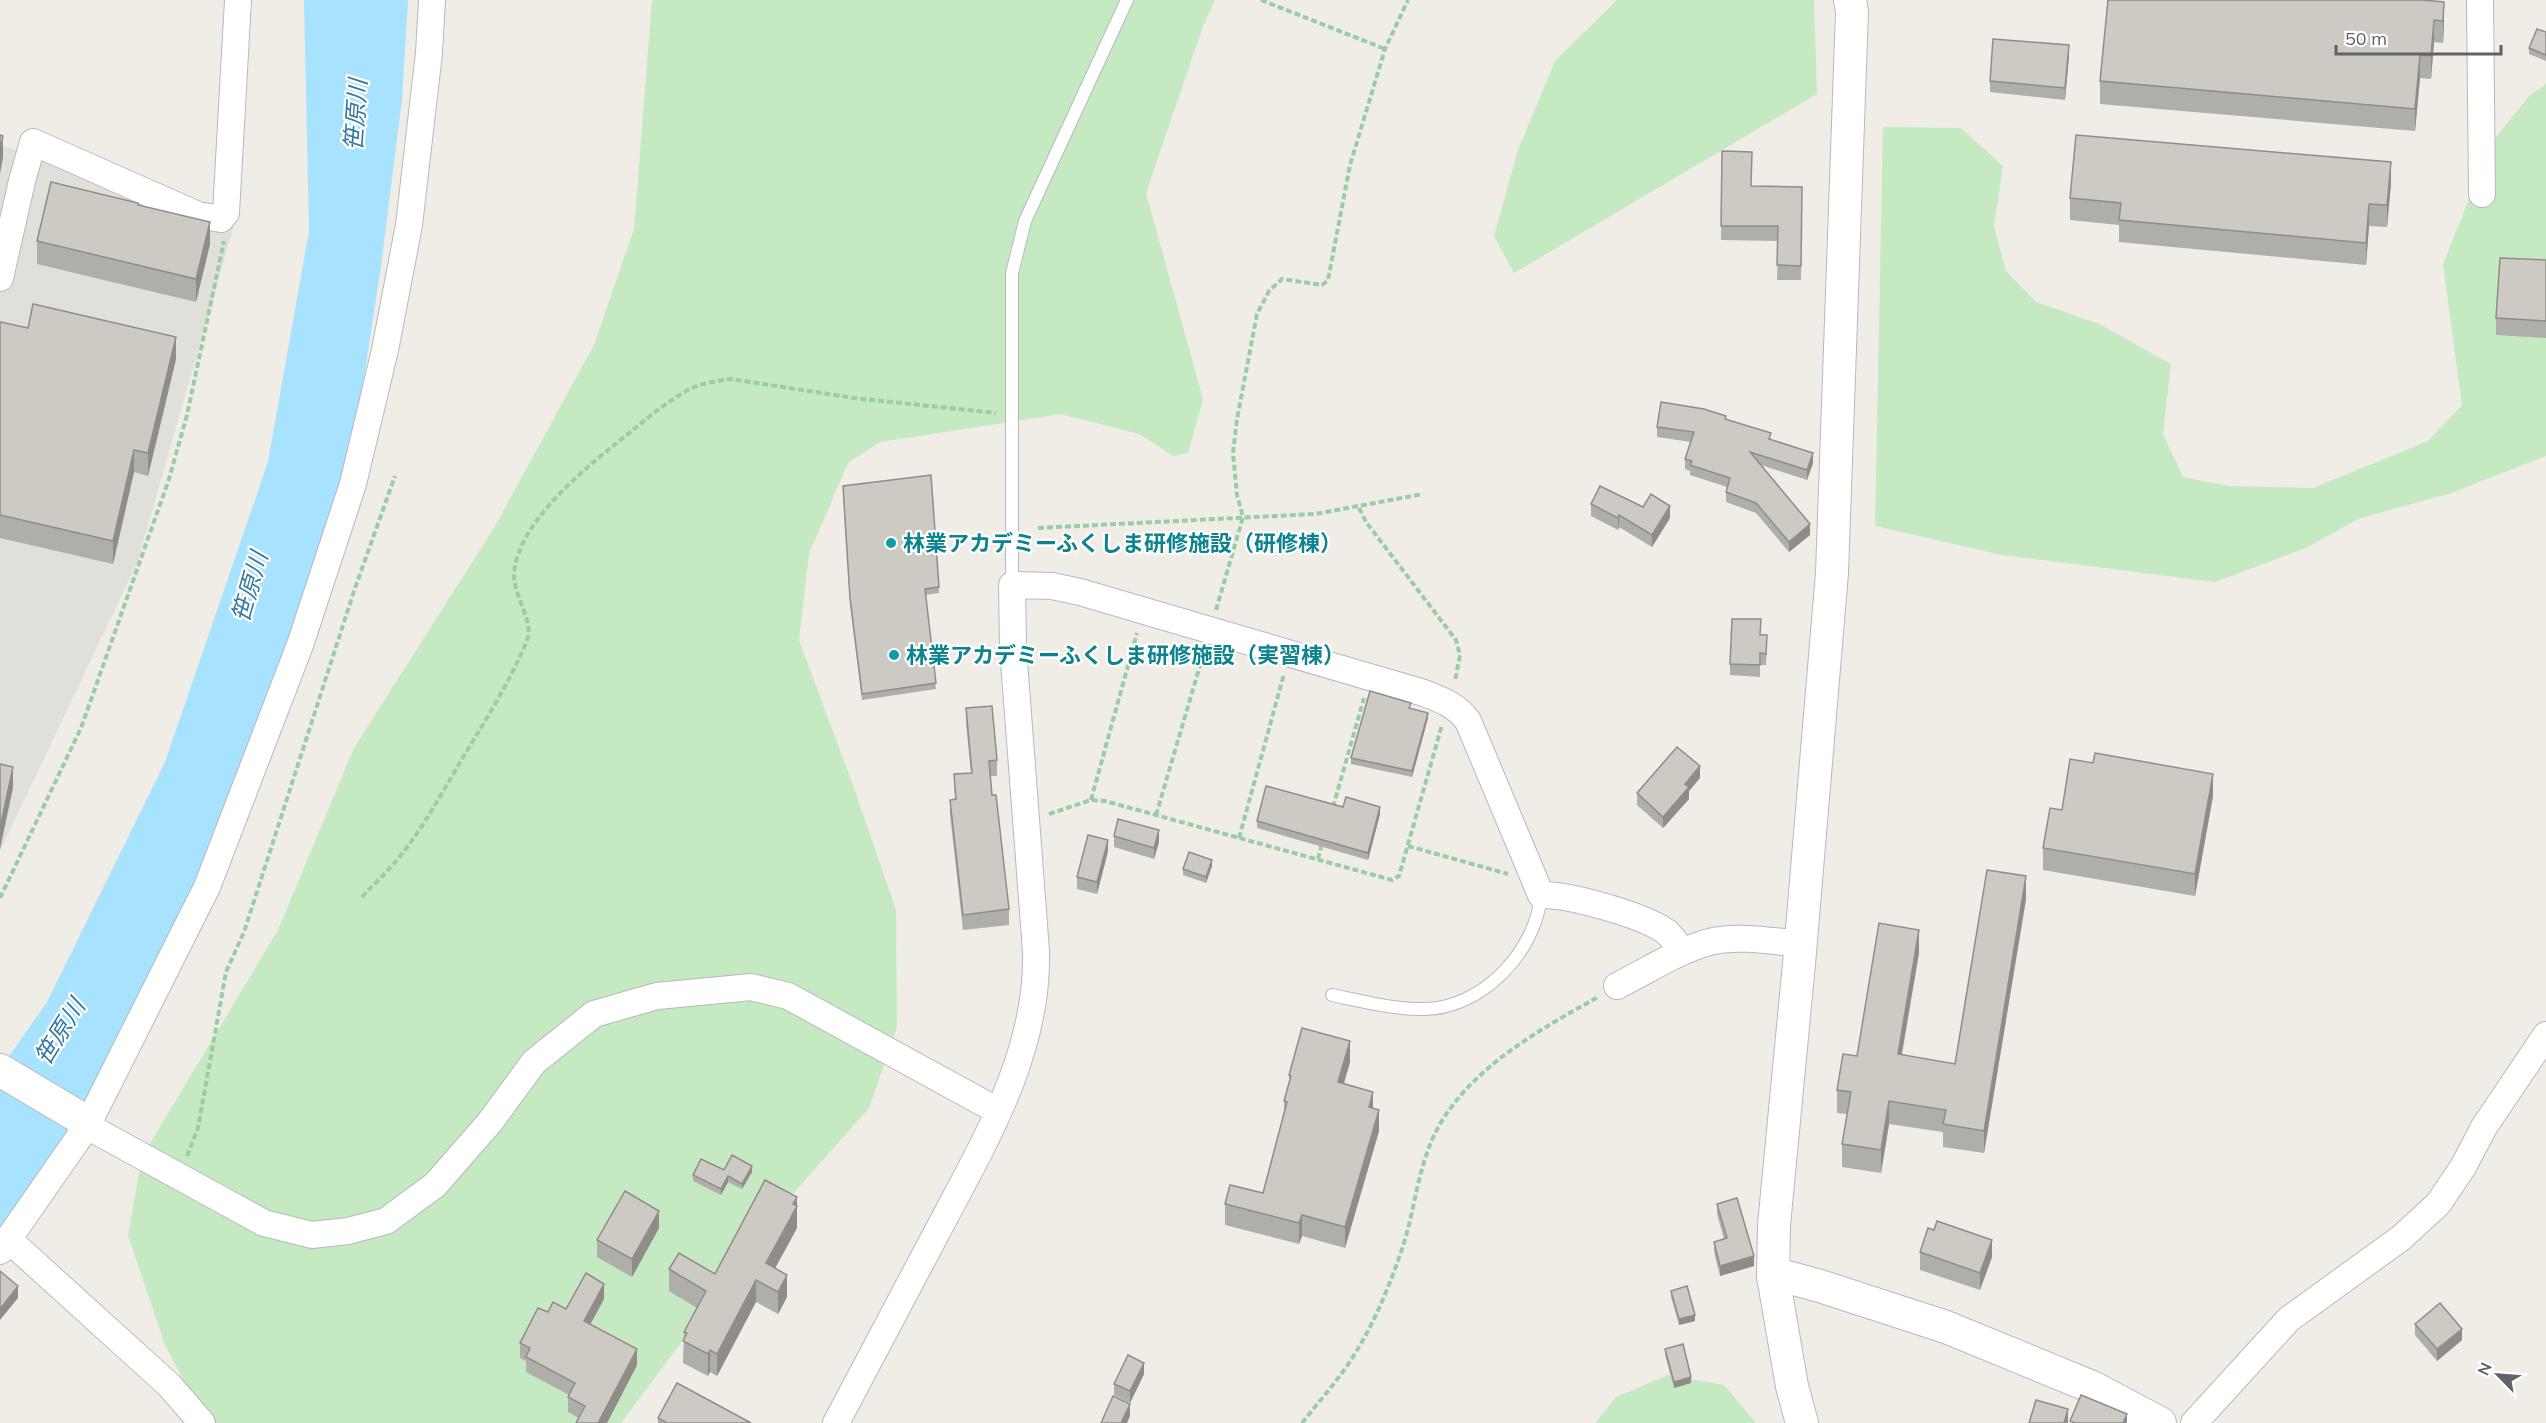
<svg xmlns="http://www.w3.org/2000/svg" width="2546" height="1423" viewBox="0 0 2546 1423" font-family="Mulish,'Noto Sans JP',sans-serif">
	<rect width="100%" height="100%" fill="#f0ede6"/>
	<polygon fill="#e1dfda" points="0,145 235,222 137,563 0,851"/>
	<g fill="#c5e9c1">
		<polygon points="652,0 1215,0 1203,26 1146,193 1203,399 1188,453 1173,456 1139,434 1061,414 880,442 848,463 809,554 799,640 853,785 896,910 897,1027 869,1108 790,1197 621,1423 206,1423 165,1345 128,1235 142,1157 278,930 354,748 494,528 594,345 634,229"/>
		<polygon points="1617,0 1814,0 1817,94 1514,273 1494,236 1518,150 1555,61"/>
		<polygon points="2546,84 2546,456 2451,493 2358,519 2306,548 2215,582 2002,555 1875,526 1883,127 1961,128 2003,166 1994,227 2006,271 2036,302 2099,324 2171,364 2163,434 2183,477 2228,486 2313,488 2428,441 2462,405 2443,264 2492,142 2530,95"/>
		<polygon points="1668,1375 1724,1385 1756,1423 1595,1423 1616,1397"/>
	</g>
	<polygon fill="#a7e2ff" points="304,0 408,0 402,99 381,266 350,469 270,728 136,1043 0,1242 0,1069 47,1002 165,762 268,462 309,231"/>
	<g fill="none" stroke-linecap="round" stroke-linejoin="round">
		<defs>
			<g id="service">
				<polyline points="1012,585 1012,273 1025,221 1127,0"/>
				<path d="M1332 995C1361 1001 1392 1009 1422 1009 1481 1010 1536 952 1541 895"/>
			</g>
			<g id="minor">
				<polyline points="2480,0 2482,194"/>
				<polyline points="0,278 22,181 33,142 198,215 221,219 226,213 238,0"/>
				<path d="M1617 986C1647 971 1677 951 1709 942 1737 935 1772 941 1801 944"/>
				<polyline points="87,1126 264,1223 312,1235 348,1231 386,1221 435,1185 490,1122 534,1062 594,1014 657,996 751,987 788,996 998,1111"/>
				<polyline points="9,1240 169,1385 202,1423"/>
				<polyline points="0,1251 87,1126 207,887 300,645 353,484 385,350 409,225 429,53 432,0"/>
				<path d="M836 1423C869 1360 903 1297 936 1234 982 1146 1039 1054 1036 951L1013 648 1012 585 1052 586 1080 592 1424 693C1442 700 1456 705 1468 721L1541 895C1568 894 1642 915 1665 931 1673 937 1677 944 1682 952"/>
				<polyline points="2194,1423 2289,1319 2401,1238 2438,1204 2463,1167 2484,1127 2546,1035"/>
			</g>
			<g id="tertiary">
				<polyline points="0,1070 77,1116 87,1126"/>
				<polyline points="1773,1276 1787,1277 1820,1286 1946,1327 2092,1387 2160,1423"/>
				<polyline points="1802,1423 1792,1386 1773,1276 1774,1225 1799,964 1832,573 1852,11 1850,0"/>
			</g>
		</defs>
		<use href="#service" stroke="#b6b9bd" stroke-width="14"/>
		<use href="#minor" stroke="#b6b9bd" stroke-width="28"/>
		<use href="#tertiary" stroke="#b6b9bd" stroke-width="34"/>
		<g stroke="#9bcda4" stroke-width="4" stroke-dasharray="6 3" stroke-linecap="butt">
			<polyline points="1261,0 1385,49"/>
			<polyline points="1359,508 1366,522 1456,640 1460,655 1455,681"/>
			<polyline points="1038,528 1315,514 1423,494"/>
			<polyline points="1216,610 1243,517 1237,495 1233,453 1237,419 1257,314 1269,291 1282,279 1322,285 1328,280 1350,165 1385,49 1408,0"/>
			<polyline points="1091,800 1137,633"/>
			<polyline points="1333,807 1364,698"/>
			<polyline points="1049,814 1091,800 1105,801 1392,880 1399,876 1442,725"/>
			<polyline points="1156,815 1204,652"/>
			<polyline points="1239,838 1284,674"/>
			<polyline points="1408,846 1508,874"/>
			<polyline points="1318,859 1322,843"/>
			<path d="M362 897C371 887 381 878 390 868 420 835 442 792 465 754 487 718 510 681 526 643 536 622 513 597 514 574 517 520 594 461 633 430 650 416 668 401 688 390 701 383 717 381 731 379L854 398 996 413"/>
			<polyline points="0,898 81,728 169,479 187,415 224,241"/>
			<polyline points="187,1156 198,1128 226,972 244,932 354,591 395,476"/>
			<path d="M1302 1423C1317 1404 1333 1386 1347 1366 1372 1329 1389 1288 1403 1246 1416 1206 1418 1162 1440 1124 1475 1065 1541 1029 1598 997"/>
		</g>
		<use href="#service" stroke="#fff" stroke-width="12"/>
		<use href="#minor" stroke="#fff" stroke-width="26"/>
		<use href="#tertiary" stroke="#fff" stroke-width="32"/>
	</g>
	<g fill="#b0aea9">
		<polygon points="2425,0 2444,2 2444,25 2443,43 2434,42 2431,79 2420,78 2415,131 2100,104 2100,81"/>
		<polygon points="2546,32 2546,61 2529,54 2529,48"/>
		<polygon points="2069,56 2065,100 1990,92 1990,81"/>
		<polygon points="1722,151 1751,186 1802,187 1801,280 1777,280 1778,241 1721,240"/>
		<polygon points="2391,184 2387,227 2369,226 2366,265 2119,242 2119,225 2070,220 2070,198"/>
		<polygon points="138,205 210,244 196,302 37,264 37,241"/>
		<polygon points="2546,260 2546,338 2496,335 2496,318"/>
		<polygon points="0,324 176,359 148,476 134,472 113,564 0,538"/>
		<polygon points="1726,419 1771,439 1813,463 1807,480 1761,465 1810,535 1789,552 1756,513 1726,502 1726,492 1727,487 1690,475 1690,471 1685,469 1685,459 1691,442 1657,437 1657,427"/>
		<polygon points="843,492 939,587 939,593 925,595 936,689 862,700 850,604"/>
		<polygon points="1591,504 1643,507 1670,518 1652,547 1619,527 1618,530 1591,516"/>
		<polygon points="1761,635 1767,646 1766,665 1760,665 1760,677 1730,675 1730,664"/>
		<polygon points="966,708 997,760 997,776 990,776 992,795 1009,909 1009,925 963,930 950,815 950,800 955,800 954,774 971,773 966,724"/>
		<polygon points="1428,718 1412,777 1351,764 1351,758"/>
		<polygon points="1700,778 1689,791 1689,799 1663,828 1637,805 1637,793"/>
		<polygon points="2213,796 2195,896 2043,870 2043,848 2062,810"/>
		<polygon points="1343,807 1380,814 1368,860 1257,828 1257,821"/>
		<polygon points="1114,836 1159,842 1154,859 1114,847"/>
		<polygon points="1108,851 1097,894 1077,889 1077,877"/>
		<polygon points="1212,866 1206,883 1183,875 1183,869"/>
		<polygon points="2026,899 1984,1153 1943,1147 1943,1132 1889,1124 1881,1173 1842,1167 1842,1144 1847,1114 1837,1113 1837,1090 1919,953 1901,1055 1955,1064"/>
		<polygon points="1350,1062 1344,1084 1373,1108 1379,1131 1345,1248 1302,1236 1299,1244 1225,1225 1225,1204 1263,1193 1284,1112 1284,1101 1289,1084 1289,1075"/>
		<polygon points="724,1170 752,1172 742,1189 728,1182 721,1195 693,1181 693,1175"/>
		<polygon points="1717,1204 1754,1266 1720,1276 1714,1252 1714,1242 1724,1239 1717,1214"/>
		<polygon points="797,1219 797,1228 775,1268 787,1297 778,1314 756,1302 717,1376 710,1372 708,1376 683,1363 684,1332 697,1308 669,1291 669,1269 715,1274"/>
		<polygon points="659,1228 632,1277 597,1257 597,1240"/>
		<polygon points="1920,1252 1992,1257 1980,1290 1920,1270"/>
		<polygon points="1671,1291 1695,1321 1679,1325 1671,1297"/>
		<polygon points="604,1299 590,1324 637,1365 607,1423 576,1423 579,1418 568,1412 568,1397 569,1395 526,1372 526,1361 520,1358 520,1343 548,1312 566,1309"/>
		<polygon points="2415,1324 2462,1340 2437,1361 2415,1335"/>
		<polygon points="1665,1349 1691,1383 1674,1388 1665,1355"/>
		<polygon points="1144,1374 1130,1403 1114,1395 1114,1384"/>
		<polygon points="658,1418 751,1423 658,1423"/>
	</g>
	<g fill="#908d89">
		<polygon points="2444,2 2444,25 2443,43 2443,21"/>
		<polygon points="2434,20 2434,42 2431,79 2431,56"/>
		<polygon points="2069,45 2069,56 2065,100 2065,88"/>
		<polygon points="2420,55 2420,78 2415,131 2415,109"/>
		<polygon points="3,136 3,158 0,174 0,151"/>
		<polygon points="2391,162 2391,184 2387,227 2387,205"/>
		<polygon points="2369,204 2369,226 2366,265 2366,243"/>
		<polygon points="210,222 210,244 196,302 196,279"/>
		<polygon points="176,337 176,359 148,476 148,453"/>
		<polygon points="134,450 134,472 113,564 113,541"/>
		<polygon points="1813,453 1813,463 1807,480 1807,470"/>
		<polygon points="1670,506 1670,518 1652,547 1652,535"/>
		<polygon points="1619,515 1619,527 1618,530 1618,518"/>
		<polygon points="1810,524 1810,535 1789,552 1789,542"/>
		<polygon points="1428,713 1428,718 1412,777 1412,771"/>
		<polygon points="1700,766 1700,778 1689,791 1689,799 1663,828 1663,817 1685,784"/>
		<polygon points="13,767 13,788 0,849 0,828"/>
		<polygon points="2213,774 2213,796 2195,896 2195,874"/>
		<polygon points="1380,807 1380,814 1368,860 1368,853"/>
		<polygon points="1159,830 1159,842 1154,859 1154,848"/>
		<polygon points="1108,840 1108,851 1097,894 1097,882"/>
		<polygon points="1212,860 1212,866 1206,883 1206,877"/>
		<polygon points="2026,876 2026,899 1984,1153 1984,1131"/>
		<polygon points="1919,930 1919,953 1898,1077 1898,1054"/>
		<polygon points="1350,1041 1350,1062 1338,1103 1338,1082"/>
		<polygon points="1373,1092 1373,1113 1369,1107"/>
		<polygon points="1889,1101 1889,1124 1881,1173 1881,1150"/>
		<polygon points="1379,1110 1379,1131 1345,1248 1345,1227"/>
		<polygon points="752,1166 752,1172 742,1189 742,1184"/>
		<polygon points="728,1176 728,1182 721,1195 721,1189"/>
		<polygon points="797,1197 797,1228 766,1285 766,1263"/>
		<polygon points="659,1211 659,1228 632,1277 632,1259"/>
		<polygon points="1302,1215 1302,1236 1299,1244 1299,1223"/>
		<polygon points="1992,1240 1992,1257 1980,1290 1980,1273"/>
		<polygon points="1754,1256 1754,1266 1720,1276 1720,1266"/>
		<polygon points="787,1275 787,1297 778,1314 778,1292"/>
		<polygon points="756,1280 756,1302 717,1376 717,1354"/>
		<polygon points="604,1284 604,1299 584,1336 584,1321"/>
		<polygon points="18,1286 18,1298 0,1320 0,1309"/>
		<polygon points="1695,1315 1695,1321 1679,1325 1679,1319"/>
		<polygon points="2462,1329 2462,1340 2437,1361 2437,1349"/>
		<polygon points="637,1349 637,1365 607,1423 598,1423"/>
		<polygon points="710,1350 710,1372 708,1376 708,1354"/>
		<polygon points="1144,1363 1144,1374 1130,1403 1130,1391"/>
		<polygon points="1691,1377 1691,1383 1674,1388 1674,1382"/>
		<polygon points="1130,1404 1130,1416 1127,1423 1121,1423"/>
		<polygon points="2068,1409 2068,1423 2064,1423"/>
		<polygon points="2127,1414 2127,1423 2123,1423"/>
	</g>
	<g fill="#cdcac4" stroke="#908d89" stroke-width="1.5">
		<polygon points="2108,0 2422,0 2444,2 2443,21 2434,20 2431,56 2420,55 2415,109 2100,81"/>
		<polygon points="2537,29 2546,32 2546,55 2529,48"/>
		<polygon points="1993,39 2069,45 2065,88 1990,81"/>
		<polygon points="0,135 3,136 0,151"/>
		<polygon points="2076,135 2391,162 2387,205 2369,204 2366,243 2119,220 2121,203 2070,198"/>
		<polygon points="1722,151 1752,152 1751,186 1802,187 1801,266 1777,265 1778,226 1721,226"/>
		<polygon points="51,182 138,203 138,205 210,222 196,279 37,241"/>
		<polygon points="2500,258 2546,260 2546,321 2496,318"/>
		<polygon points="33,304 176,337 148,453 134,450 113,541 0,515 0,324 1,322 28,328"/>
		<polygon points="1661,402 1704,409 1726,416 1725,419 1771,433 1769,439 1813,453 1807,470 1750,452 1810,524 1789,542 1756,503 1726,492 1730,478 1690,465 1692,461 1685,459 1694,432 1657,427"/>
		<polygon points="931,475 939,587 925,589 936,683 862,694 850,598 843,486"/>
		<polygon points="1600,486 1643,507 1651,494 1670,506 1652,535 1619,515 1618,518 1591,504"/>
		<polygon points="1732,619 1761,619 1760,635 1767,635 1766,654 1760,653 1760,665 1730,664"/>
		<polygon points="1370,691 1411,703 1409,708 1428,713 1412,771 1351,758"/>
		<polygon points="992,706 997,760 989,761 992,795 996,795 1009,909 963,915 950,800 956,799 954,774 972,773 966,708"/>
		<polygon points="1677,747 1700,766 1685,784 1689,787 1663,817 1637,793"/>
		<polygon points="2095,753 2213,774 2195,874 2043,848 2050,808 2062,810 2070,759 2093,763"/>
		<polygon points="0,764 13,767 0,828"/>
		<polygon points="1266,786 1343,807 1346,797 1380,807 1368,853 1257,821"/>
		<polygon points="1118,819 1159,830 1154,848 1114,836"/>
		<polygon points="1088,835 1108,840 1097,882 1077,877"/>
		<polygon points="1189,852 1212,860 1206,877 1183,869"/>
		<polygon points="1987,870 2026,876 1984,1131 1943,1124 1946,1110 1889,1101 1881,1150 1842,1144 1851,1092 1837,1090 1843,1054 1857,1056 1879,923 1919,930 1898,1054 1955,1064"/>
		<polygon points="1302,1028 1350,1041 1338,1082 1373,1092 1369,1107 1379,1110 1345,1227 1302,1215 1299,1223 1225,1204 1230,1185 1263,1193 1287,1102 1284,1101 1291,1076 1289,1075"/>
		<polygon points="732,1155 752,1166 742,1184 728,1176 721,1189 693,1175 701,1159 724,1170"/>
		<polygon points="765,1180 797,1197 793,1204 797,1206 766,1263 787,1275 778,1292 756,1280 717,1354 710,1350 708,1354 683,1341 687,1333 684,1332 706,1291 669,1269 679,1253 715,1274"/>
		<polygon points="625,1191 659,1211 632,1259 597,1240"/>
		<polygon points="1737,1198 1754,1256 1720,1266 1714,1242 1727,1238 1717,1204"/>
		<polygon points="1937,1221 1992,1240 1980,1273 1920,1252 1928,1228 1934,1230"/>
		<polygon points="0,1271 18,1286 0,1309"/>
		<polygon points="586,1273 604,1284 584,1321 637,1349 598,1423 576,1423 585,1406 568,1397 575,1383 526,1357 530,1348 520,1343 538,1308 548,1312 553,1302 566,1309"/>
		<polygon points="1687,1286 1695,1315 1679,1319 1671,1291"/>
		<polygon points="2440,1303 2462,1329 2437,1349 2415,1324"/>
		<polygon points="1683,1344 1691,1377 1674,1382 1665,1349"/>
		<polygon points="1128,1355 1144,1363 1130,1391 1114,1384"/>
		<polygon points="677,1383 751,1423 667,1423 658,1418"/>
		<polygon points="2081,1395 2127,1414 2123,1423 2075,1423 2070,1421"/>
		<polygon points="1113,1396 1130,1404 1121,1423 1101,1423"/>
		<polygon points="2036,1400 2068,1409 2064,1423 2029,1423"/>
	</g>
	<g fill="#0f9aa8" stroke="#fff" stroke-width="2">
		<circle cx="891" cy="543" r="6"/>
		<circle cx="894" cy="655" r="6"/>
	</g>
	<g text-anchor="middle" stroke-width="4.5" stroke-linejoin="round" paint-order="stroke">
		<g font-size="22" font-weight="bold" fill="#0d838f" stroke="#fff" text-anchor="start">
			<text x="903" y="551">林業アカデミーふくしま研修施設（研修棟）</text>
			<text x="906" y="663">林業アカデミーふくしま研修施設（実習棟）</text>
		</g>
		<g font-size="24" font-style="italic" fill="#3779a6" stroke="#fff">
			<text transform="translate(356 115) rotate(-86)" y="8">笹原川</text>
			<text transform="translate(250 587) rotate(-74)" y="8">笹原川</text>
			<text transform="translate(60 1032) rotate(-58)" y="8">笹原川</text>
		</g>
	</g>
	<g transform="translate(2498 1375) rotate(295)" stroke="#ffffff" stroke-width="4.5" paint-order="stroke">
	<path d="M0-4.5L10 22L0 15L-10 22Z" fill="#5d6367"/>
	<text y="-9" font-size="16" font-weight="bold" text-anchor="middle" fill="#5d6367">N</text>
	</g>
	<path d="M2336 45v9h165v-9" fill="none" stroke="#5d6367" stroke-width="3"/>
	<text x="2345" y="45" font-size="18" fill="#5d6367" stroke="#ffffff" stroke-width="4.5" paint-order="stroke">50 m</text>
</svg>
